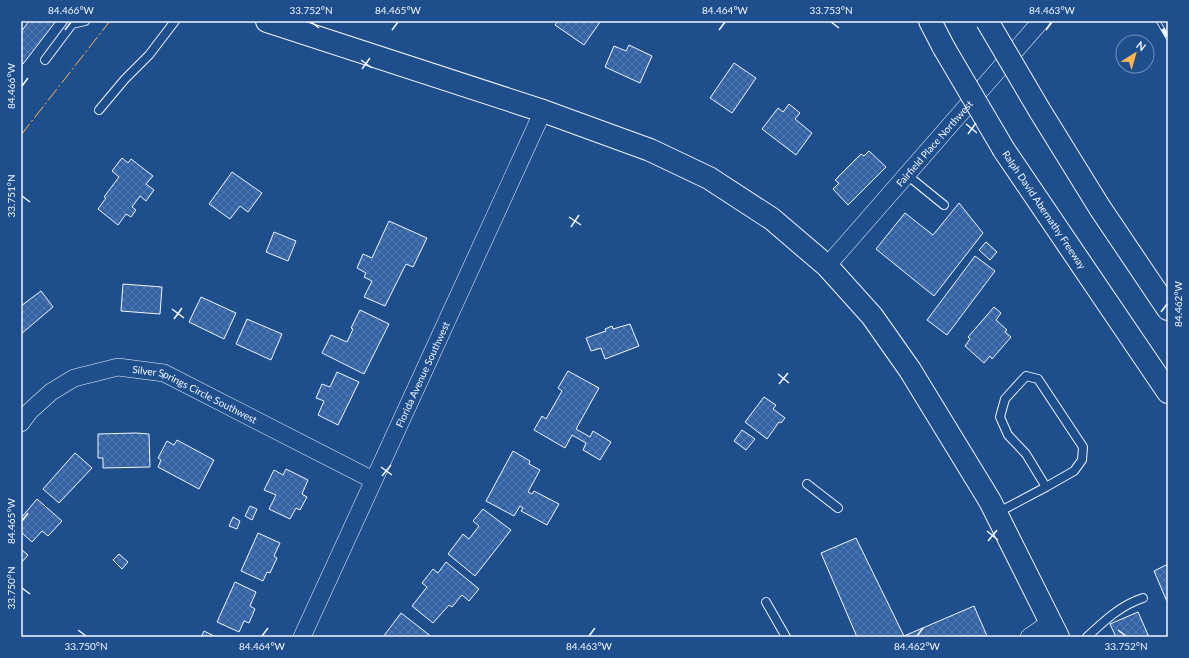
<svg xmlns="http://www.w3.org/2000/svg" width="1189" height="658" viewBox="0 0 1189 658" font-family="Lato,sans-serif">
	<defs>
		<pattern id="building-cross-hatch" width="8" height="8" patternUnits="userSpaceOnUse"><rect width="8" height="8" fill="#3563a3"/><path d="M0 0l8 8M0 8l8-8" fill="none" stroke="#537ab1"/></pattern>
	</defs>
	<rect width="100%" height="100%" fill="#1f4e8c"/>
	<g fill="url(#building-cross-hatch)" stroke="#f2f6ff">
		<polygon points="29,21 56,21 23,64 21,63 21,32"/>
		<polygon points="558,21 599,21 600,22 584,45 555,25"/>
		<polygon points="629,45 652,56 640,83 605,67 614,46 626,51"/>
		<polygon points="734,63 756,78 732,113 710,98"/>
		<polygon points="789,104 800,113 795,119 812,133 796,155 762,129 778,108 783,112"/>
		<polygon points="869,151 886,167 848,205 833,189 839,183 835,180 861,154 864,156"/>
		<polygon points="122,158 128,163 131,159 153,176 146,184 154,190 146,201 140,196 132,207 136,210 131,217 126,214 118,225 98,209 106,198 104,197 119,177 112,171"/>
		<polygon points="232,172 262,193 248,212 240,206 230,219 209,204"/>
		<polygon points="959,203 983,233 934,296 876,249 905,213 933,235"/>
		<polygon points="389,221 427,238 413,267 406,264 385,306 364,297 372,281 364,277 366,273 357,268 363,254 372,258"/>
		<polygon points="274,232 296,241 288,261 266,252"/>
		<polygon points="986,242 997,252 990,260 979,250"/>
		<polygon points="975,256 995,271 947,335 927,320"/>
		<polygon points="123,284 162,287 160,314 121,311"/>
		<polygon points="41,291 53,307 21,334 21,306"/>
		<polygon points="201,297 236,313 224,339 189,322"/>
		<polygon points="994,307 1001,313 996,320 1007,330 1005,332 1011,337 992,359 990,356 984,363 965,346 970,339 968,337"/>
		<polygon points="360,310 389,324 364,374 322,353 331,335 347,342 353,329 351,328"/>
		<polygon points="247,319 282,334 271,360 236,344"/>
		<polygon points="630,324 639,346 605,359 601,348 591,351 586,338 606,331 605,329 612,326 613,329"/>
		<polygon points="568,371 599,388 576,429 590,437 593,431 611,442 600,460 583,450 586,443 572,435 565,448 534,430 542,416 546,419 562,391 558,388"/>
		<polygon points="337,372 359,382 338,425 318,415 324,401 316,398 322,384 330,387"/>
		<polygon points="764,397 776,405 773,409 785,418 781,423 779,422 767,439 745,422"/>
		<polygon points="742,430 755,439 746,450 734,441"/>
		<polygon points="136,433 149,434 150,467 103,468 103,458 98,458 98,434"/>
		<polygon points="177,440 214,460 199,489 158,467 161,460 158,458 167,441 174,445"/>
		<polygon points="513,451 530,461 529,464 540,470 528,492 532,494 534,491 559,504 547,525 521,511 523,508 520,506 514,516 486,501"/>
		<polygon points="75,453 92,468 59,503 43,489"/>
		<polygon points="286,469 308,480 302,494 307,497 300,510 296,508 290,519 269,509 276,495 264,490 274,470 283,475"/>
		<polygon points="37,499 62,521 48,536 42,531 32,542 21,532 21,518"/>
		<polygon points="250,506 257,509 252,520 245,516"/>
		<polygon points="483,509 511,530 475,576 448,554 463,534 469,539 479,526 473,521"/>
		<polygon points="233,517 240,521 237,529 229,526"/>
		<polygon points="258,533 280,543 274,556 277,558 270,573 267,572 263,581 241,571"/>
		<polygon points="856,538 904,636 974,606 987,636 857,637 821,553"/>
		<polygon points="21,549 28,555 21,563"/>
		<polygon points="119,554 128,562 122,569 113,560"/>
		<polygon points="446,562 479,589 469,601 462,595 452,607 449,605 433,623 412,606 427,587 422,583 433,569 438,573"/>
		<polygon points="1168,564 1168,604 1154,571"/>
		<polygon points="235,582 256,592 250,606 255,609 249,623 244,621 239,632 217,622"/>
		<polygon points="1138,612 1149,637 1116,637 1110,624"/>
		<polygon points="401,613 432,637 383,637"/>
		<polygon points="204,631 216,637 201,637"/>
	</g>
	<g fill="none" stroke-linecap="round" stroke-linejoin="round">
		<defs>
			<g id="service">
				<polyline points="45,60 72,24 85,21"/>
				<polyline points="99,110 125,79 149,55 175,21"/>
				<polyline points="907,175 944,205"/>
				<polyline points="807,484 838,508"/>
				<polyline points="997,513 1046,487 1026,454 1008,435 1000,417 1005,399 1026,376 1038,379 1083,447 1082,460 1074,471 1046,487"/>
				<polyline points="766,602 786,637"/>
				<path d="M1087 637C1104 621 1121 605 1143 598"/>
			</g>
			<g id="minor">
				<path id="s1" d="M827 266 1041 21"/>
				<path id="s2" d="M21 423 30 411 51 392 74 378 118 367 164 373 373 480"/>
				<path id="s3" d="M302 637 543 111"/>
				<polyline points="1029,637 1051,622"/>
			</g>
			<polyline id="secondary" points="267,21 543,111 650,150 709,178 772,219 827,266 872,316 910,370 990,501 1058,637"/>
			<g id="motorway">
				<polyline points="930,21 944,48"/>
				<polyline points="1040,111 1100,208 1168,309"/>
				<path id="s4" d="M1004 150 1168 392"/>
			</g>
		</defs>
		<use href="#service" stroke="#f2f6ff" stroke-width="10"/>
		<use href="#minor" stroke="#f2f6ff" stroke-width="18"/>
		<use href="#secondary" stroke="#f2f6ff" stroke-width="24"/>
		<use href="#motorway" stroke="#f2f6ff" stroke-width="24"/>
		<use href="#service" stroke="#1f4e8c" stroke-width="8"/>
		<use href="#minor" stroke="#1f4e8c" stroke-width="17"/>
		<use href="#secondary" stroke="#1f4e8c" stroke-width="22"/>
		<use href="#motorway" stroke="#1f4e8c" stroke-width="22"/>
		<defs>
			<polyline id="rail" points="1158,21 1168,38"/>
		</defs>
		<use href="#rail" stroke="#f2f6ff" stroke-width="4.5"/>
		<use href="#rail" stroke="#1f4e8c" stroke-width="3" stroke-dasharray="9" stroke-linecap="butt"/>
		<defs>
			<g id="motorway-bridge">
				<polyline points="987,21 1040,111"/>
				<polyline points="944,48 1004,150"/>
			</g>
		</defs>
		<use href="#motorway-bridge" stroke="#f2f6ff" stroke-width="24" stroke-linecap="butt"/>
		<use href="#motorway-bridge" stroke="#1f4e8c" stroke-width="22"/>
		<polyline stroke="#ffb74d" stroke-width="1" stroke-dasharray="14 3 2 3" stroke-linecap="butt" points="21,135 110,21"/>
	</g>
	<path fill="none" stroke="#f2f6ff" stroke-width="1.5" d="M311 22 319 28M831 22 839 28M65 30 71 22M392 30 398 22M719 30 725 22M1046 30 1052 22M361 60 372 68M362 69 370 58M22 86 28 78M966 124 977 133M968 134 976 123M22 196 30 202M569 217 581 225M571 227 579 215M172 309 184 318M1161 312 1167 304M174 319 182 308M778 374 789 383M779 384 788 373M381 467 392 475M382 476 391 465M22 521 28 513M987 531 998 540M988 541 997 530M22 588 30 594M78 630 86 636M1118 630 1126 636M262 636 268 628M589 636 595 628M917 636 923 628"/>
	<g text-anchor="middle" stroke-width="3" stroke-linejoin="round" paint-order="stroke">
		<g font-size="10" fill="#f2f6ff" stroke="#1f4e8c">
			<text dy="4" stroke="none"><textPath href="#s1" startOffset="163">Fairfield Place Northwest</textPath></text>
			<text dy="4" stroke="none"><textPath href="#s4" startOffset="72">Ralph David Abernathy Freeway</textPath></text>
			<text dy="4" stroke="none"><textPath href="#s3" startOffset="289">Florida Avenue Southwest</textPath></text>
			<text dy="4" stroke="none"><textPath href="#s2" startOffset="198">Silver Springs Circle Southwest</textPath></text>
		</g>
	</g>
	<rect width="1189" height="658" fill="none" stroke="#1f4e8c" stroke-width="44"/>
	<g transform="translate(1135 54) rotate(37)"><circle r="19" fill="#1f4e8c" stroke="#7391ba"/>
	<path d="M0-3L7 15L0 10L-7 15Z" fill="#ffb74d"/>
	<text y="-6" font-size="11" font-weight="bold" text-anchor="middle" fill="#f2f6ff">N</text>
	</g>
	<rect x="22" y="22" width="1145" height="614" fill="none" stroke="#f2f6ff" stroke-width="1.5"/>
	<g font-size="10" text-anchor="middle" fill="#f2f6ff">
		<text x="71" y="14">84.466°W</text>
		<text x="311" y="14">33.752°N</text>
		<text x="398" y="14">84.465°W</text>
		<text x="725" y="14">84.464°W</text>
		<text x="831" y="14">33.753°N</text>
		<text x="1052" y="14">84.463°W</text>
		<text transform="translate(11 86) rotate(-90)" y="4">84.466°W</text>
		<text transform="translate(11 196) rotate(-90)" y="4">33.751°N</text>
		<text transform="translate(1178 304) rotate(-90)" y="4">84.462°W</text>
		<text transform="translate(11 521) rotate(-90)" y="4">84.465°W</text>
		<text transform="translate(11 588) rotate(-90)" y="4">33.750°N</text>
		<text x="86" y="650">33.750°N</text>
		<text x="262" y="650">84.464°W</text>
		<text x="589" y="650">84.463°W</text>
		<text x="917" y="650">84.462°W</text>
		<text x="1126" y="650">33.752°N</text>
	</g>
</svg>
